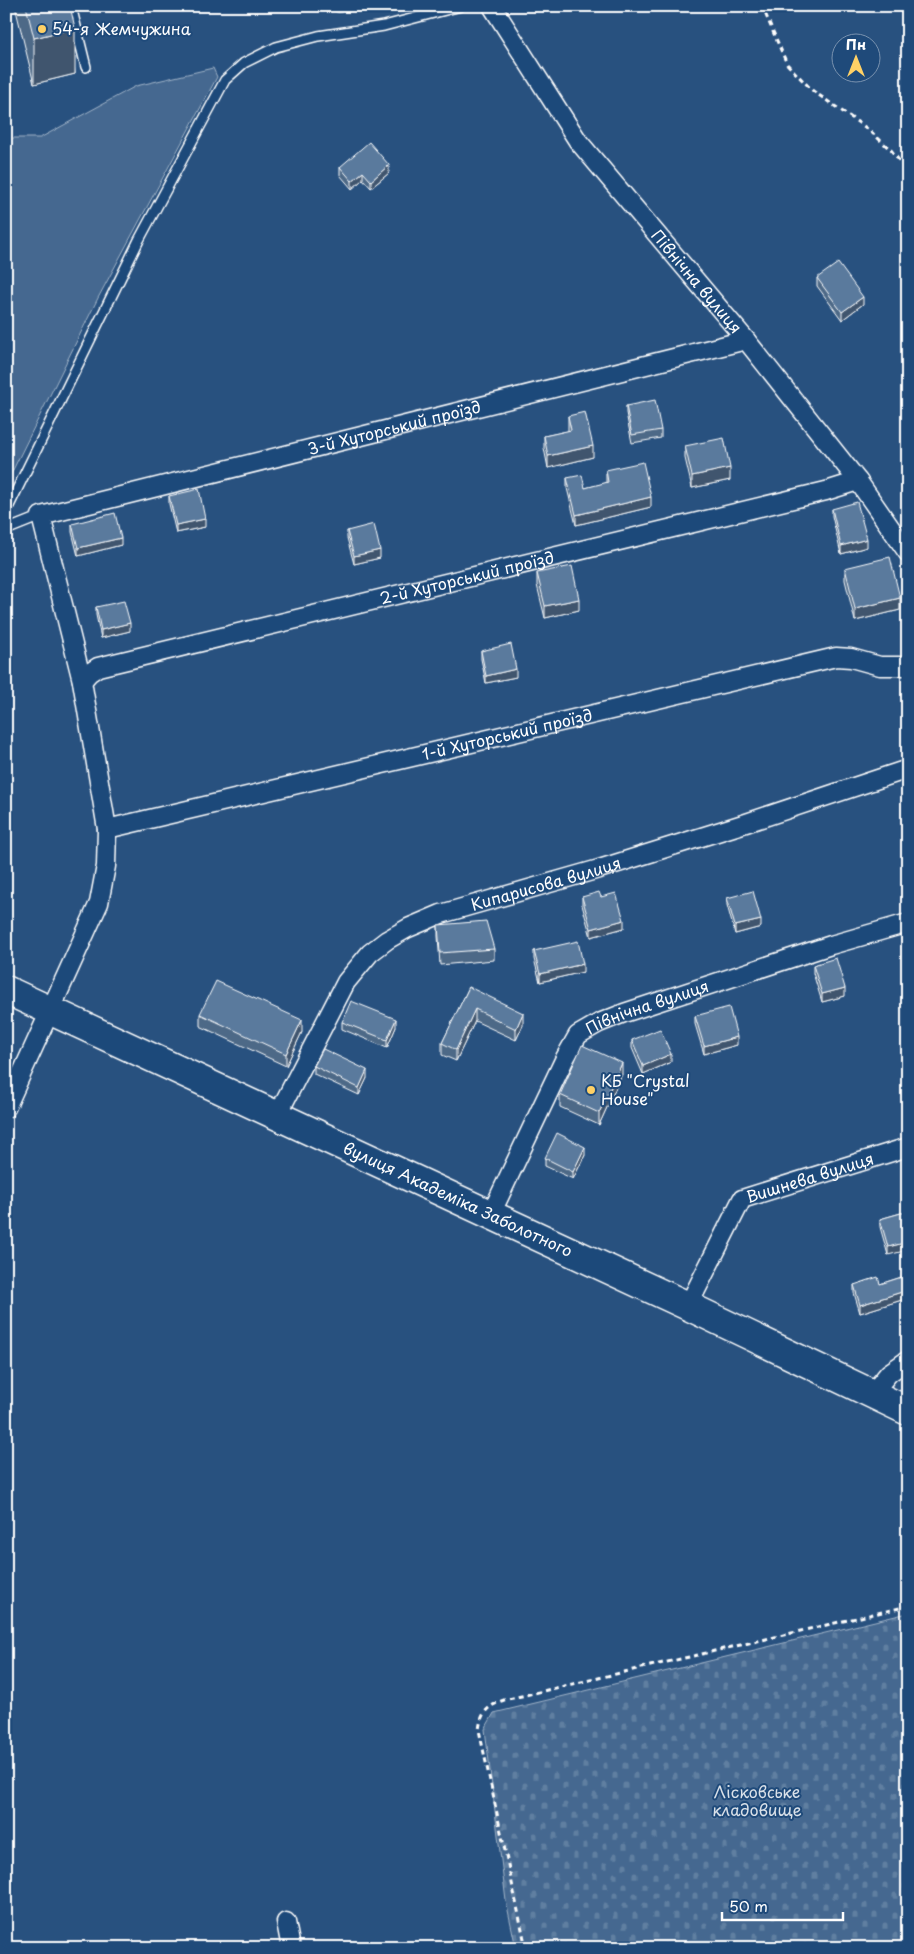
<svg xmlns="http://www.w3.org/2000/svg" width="914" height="1954" viewBox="0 0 914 1954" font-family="'Playpen Sans',sans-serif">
	<defs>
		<pattern id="cemetery-stones" width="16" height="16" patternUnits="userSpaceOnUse" patternTransform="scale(1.25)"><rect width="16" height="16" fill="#446890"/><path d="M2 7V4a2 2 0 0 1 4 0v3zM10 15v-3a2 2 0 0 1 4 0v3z" fill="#607fa1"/></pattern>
	</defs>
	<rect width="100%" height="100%" fill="#28517f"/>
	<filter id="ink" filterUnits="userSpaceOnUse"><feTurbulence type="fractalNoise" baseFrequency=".02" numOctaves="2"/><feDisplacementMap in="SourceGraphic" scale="10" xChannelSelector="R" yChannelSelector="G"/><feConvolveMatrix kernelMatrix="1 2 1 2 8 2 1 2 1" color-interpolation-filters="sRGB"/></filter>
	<g filter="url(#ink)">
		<polygon fill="#446890" stroke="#a2b4c8" points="213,68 217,77 98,298 6,484 6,138 40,138 136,86"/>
		<polygon fill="url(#cemetery-stones)" stroke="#a2b4c8" points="908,1613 908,1948 516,1948 506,1901 485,1729 494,1713"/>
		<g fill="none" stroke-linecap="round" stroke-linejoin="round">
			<defs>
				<g id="service">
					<polyline points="71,6 86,67"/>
					<polyline points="339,6 339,7"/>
					<polyline points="6,512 139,240 225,80 244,63 276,47 318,36 384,26 461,6"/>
					<polyline points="6,530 41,516"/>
				</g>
				<g id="minor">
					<path id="s1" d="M492 6 578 141 746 340 858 481 908 553"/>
					<path id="s2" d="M82 681 89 673 98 667 826 491 858 481"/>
					<path id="s3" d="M107 829 836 657 851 658 880 666H908"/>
					<path id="s4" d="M6 1108 99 903 106 866 107 829 82 681 41 516 746 340"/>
					<path id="s5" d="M277 1116 346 982 370 953 387 940 408 928 441 914 599 869 746 823 908 769"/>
					<path id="s6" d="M491 1214 565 1058 578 1035 599 1023 624 1013 831 945 908 923"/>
					<path id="s7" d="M688 1306 742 1199 908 1147"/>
					<polyline points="871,1395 889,1373 908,1360"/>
					<polyline points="286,1922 291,1948"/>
				</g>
				<g id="primary">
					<path id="s8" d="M6 990 688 1306 908 1411"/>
				</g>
			</defs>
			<use href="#service" stroke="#fff" stroke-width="12"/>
			<use href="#minor" stroke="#fff" stroke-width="21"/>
			<use href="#primary" stroke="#fff" stroke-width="31"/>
			<g stroke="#fff" stroke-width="3" stroke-dasharray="5 4" stroke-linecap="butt">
				<polyline points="762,6 787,64 813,91 869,130 891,150 908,172"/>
				<path d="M526 1948 479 1730C481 1712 488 1706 504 1700L908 1606"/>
			</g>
			<use href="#service" stroke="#1f4a7a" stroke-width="9"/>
			<use href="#minor" stroke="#1f4a7a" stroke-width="18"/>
			<use href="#primary" stroke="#1f4a7a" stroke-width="28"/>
		</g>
		<g fill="#4d6987" stroke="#fff">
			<polygon points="15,6 70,6 75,74 34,84"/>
			<polygon points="340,167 389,173 371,188 363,179 352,189 340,175"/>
			<polygon points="817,278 863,304 842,320 817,286"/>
			<polygon points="626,406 661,430 661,438 632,443 626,413"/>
			<polygon points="568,416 593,457 548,468 544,448 544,436 568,431"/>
			<polygon points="685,446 730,480 692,488 685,458"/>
			<polygon points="606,470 651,507 576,525 567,488 567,478 585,488 606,483"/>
			<polygon points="169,496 205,527 176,533 169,504"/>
			<polygon points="832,509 867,547 841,554 832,516"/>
			<polygon points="72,524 121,545 78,556 72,532"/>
			<polygon points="347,531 380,558 354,564 347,538"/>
			<polygon points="845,568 900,610 855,621 845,580"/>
			<polygon points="537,573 579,610 545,618 537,585"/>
			<polygon points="96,607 130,631 101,638 96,615"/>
			<polygon points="481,651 516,677 486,683 481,659"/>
			<polygon points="582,897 601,897 624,928 591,937 582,905"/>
			<polygon points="727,898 761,927 735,934 727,905"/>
			<polygon points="438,925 494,949 494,960 440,965 438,936"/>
			<polygon points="534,951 583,972 540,982 534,959"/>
			<polygon points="813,965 845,996 822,1002 813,973"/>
			<polygon points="469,987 523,1025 516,1040 475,1021 456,1061 442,1055 442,1043"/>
			<polygon points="200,1014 302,1032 286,1066 200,1026"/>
			<polygon points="695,1016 737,1045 704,1054 695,1024"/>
			<polygon points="342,1022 396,1027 387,1048 342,1029"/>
			<polygon points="632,1040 671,1062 643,1074 632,1048"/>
			<polygon points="314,1066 367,1078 359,1095 314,1074"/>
			<polygon points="622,1074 599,1125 560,1107 560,1095"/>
			<polygon points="585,1155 573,1179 545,1166 545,1158"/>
			<polygon points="908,1211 888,1255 880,1227 880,1219"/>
			<polygon points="908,1275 908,1307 905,1299 860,1313 854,1293 854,1285 880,1284"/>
		</g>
		<g fill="#3f556e" stroke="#fff">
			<polygon points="366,6 373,6 366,11"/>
			<polygon points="75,28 75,74 34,84 34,38"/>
			<polygon points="389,165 389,173 371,188 371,181"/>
			<polygon points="363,172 363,179 352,189 352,181"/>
			<polygon points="863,297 863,304 842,320 842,312"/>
			<polygon points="593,446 593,457 548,468 548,456"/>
			<polygon points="730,468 730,480 692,488 692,476"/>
			<polygon points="651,497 651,507 576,525 576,515"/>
			<polygon points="205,519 205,527 176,533 176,525"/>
			<polygon points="121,538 121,545 78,556 78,548"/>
			<polygon points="867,539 867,547 841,554 841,546"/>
			<polygon points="380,550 380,558 354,564 354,556"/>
			<polygon points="900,598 900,610 855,621 855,609"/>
			<polygon points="579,599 579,610 545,618 545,606"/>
			<polygon points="130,623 130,631 101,638 101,630"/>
			<polygon points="516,669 516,677 486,683 486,676"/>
			<polygon points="624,920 624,928 591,937 591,929"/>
			<polygon points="761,920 761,927 735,934 735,926"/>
			<polygon points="583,964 583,972 540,982 540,974"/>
			<polygon points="845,988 845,996 822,1002 822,994"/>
			<polygon points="475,1009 475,1021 456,1061 456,1050"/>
			<polygon points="523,1013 523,1025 516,1040 516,1029"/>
			<polygon points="396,1019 396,1027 387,1048 387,1040"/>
			<polygon points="302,1020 302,1032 286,1066 286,1054"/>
			<polygon points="737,1037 737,1045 704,1054 704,1046"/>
			<polygon points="671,1054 671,1062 643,1074 643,1066"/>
			<polygon points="622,1063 622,1074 599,1125 599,1113"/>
			<polygon points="367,1070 367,1078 359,1095 359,1088"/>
			<polygon points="585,1147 585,1155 573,1179 573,1172"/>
			<polygon points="908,1242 908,1250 888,1255 888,1247"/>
			<polygon points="905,1291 905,1299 860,1313 860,1305"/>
		</g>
		<g fill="#5a7a9d" stroke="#fff">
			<polygon points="26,6 70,6 75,28 34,38"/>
			<polygon points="369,142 389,165 371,181 363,172 352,181 340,167"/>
			<polygon points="838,263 863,297 842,312 817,278"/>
			<polygon points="655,400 661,430 632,435 626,406"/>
			<polygon points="585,412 593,446 548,456 544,436 571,430 568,416"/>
			<polygon points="724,438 730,468 692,476 685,446"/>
			<polygon points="643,462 651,497 576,515 567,478 582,475 585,488 608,482 606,470"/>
			<polygon points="199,489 205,519 176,525 169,496"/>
			<polygon points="857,502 867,539 841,546 832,509"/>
			<polygon points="115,513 121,538 78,548 72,524"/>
			<polygon points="374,524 380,550 354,556 347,531"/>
			<polygon points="890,557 900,598 855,609 845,568"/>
			<polygon points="572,566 579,599 545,606 537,573"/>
			<polygon points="124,601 130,623 101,630 96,607"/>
			<polygon points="511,644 516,669 486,676 481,651"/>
			<polygon points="753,891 761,920 735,926 727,898"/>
			<polygon points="599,892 601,897 616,893 624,920 591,929 582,897"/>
			<polygon points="486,921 494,949 440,953 438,925"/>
			<polygon points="578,941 583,964 540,974 534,951"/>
			<polygon points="836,958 845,988 822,994 813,965"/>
			<polygon points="216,981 302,1020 286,1054 200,1014"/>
			<polygon points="469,987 523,1013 516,1029 475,1009 456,1050 442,1043"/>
			<polygon points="351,1001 396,1019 387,1040 342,1022"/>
			<polygon points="729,1007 737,1037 704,1046 695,1016"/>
			<polygon points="660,1029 671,1054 643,1066 632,1040"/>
			<polygon points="582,1045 622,1063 599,1113 560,1095"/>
			<polygon points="323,1049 367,1070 359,1088 314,1066"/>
			<polygon points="557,1133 585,1147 573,1172 545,1158"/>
			<polygon points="908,1211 908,1242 888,1247 880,1219"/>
			<polygon points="908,1275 908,1300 905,1291 860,1305 854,1285 878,1277 880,1284"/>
			<polygon points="133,1944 134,1948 120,1948"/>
		</g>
	</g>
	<g fill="#ffd166" stroke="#1f4a7a" stroke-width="2">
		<circle cx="42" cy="29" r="5"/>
		<circle cx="591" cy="1090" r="5"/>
	</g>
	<g text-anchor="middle" stroke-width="4" stroke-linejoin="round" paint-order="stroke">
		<g font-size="16" fill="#fff" stroke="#1f4a7a" text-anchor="start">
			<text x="52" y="35">54-я Жемчужина</text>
			<text x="601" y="1087">КБ "Crystal<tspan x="601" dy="18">House"</tspan></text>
		</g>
		<g font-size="16" fill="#fff" stroke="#1f4a7a">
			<text dy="6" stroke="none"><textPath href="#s1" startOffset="344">Північна вулиця</textPath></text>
			<text dy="6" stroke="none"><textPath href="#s4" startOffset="984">3-й Хуторський проїзд</textPath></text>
			<text dy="6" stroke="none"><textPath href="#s2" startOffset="401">2-й Хуторський проїзд</textPath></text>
			<text dy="6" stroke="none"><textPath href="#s3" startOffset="411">1-й Хуторський проїзд</textPath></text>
			<text dy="6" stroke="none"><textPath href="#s5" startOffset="379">Кипарисова вулиця</textPath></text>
			<text dy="6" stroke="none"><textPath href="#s6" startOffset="274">Північна вулиця</textPath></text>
			<text dy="6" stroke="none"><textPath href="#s7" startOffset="191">Вишнева вулиця</textPath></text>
			<text dy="6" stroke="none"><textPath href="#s8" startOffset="498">вулиця Академіка Заболотного</textPath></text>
		</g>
		<g font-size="16" fill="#dae1e9" stroke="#1f4a7a">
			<text x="757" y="1798">Лісковське<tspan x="757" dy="18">кладовище</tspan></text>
		</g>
	</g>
	<rect width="914" height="1954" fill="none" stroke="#1f4a7a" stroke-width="25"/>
	<rect x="12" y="12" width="889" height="1929" fill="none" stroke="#fff" stroke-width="2" filter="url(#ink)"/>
	<g transform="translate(856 58)"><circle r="24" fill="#1f4a7a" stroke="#7992af"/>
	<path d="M0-4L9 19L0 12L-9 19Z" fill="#ffd166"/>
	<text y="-8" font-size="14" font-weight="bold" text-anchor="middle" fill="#ffffff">Пн</text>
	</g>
	<path d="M722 1912v8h121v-8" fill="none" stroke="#ffffff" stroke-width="2.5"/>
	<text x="729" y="1912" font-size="15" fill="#ffffff" stroke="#1f4a7a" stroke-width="4" paint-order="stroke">50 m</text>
</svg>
